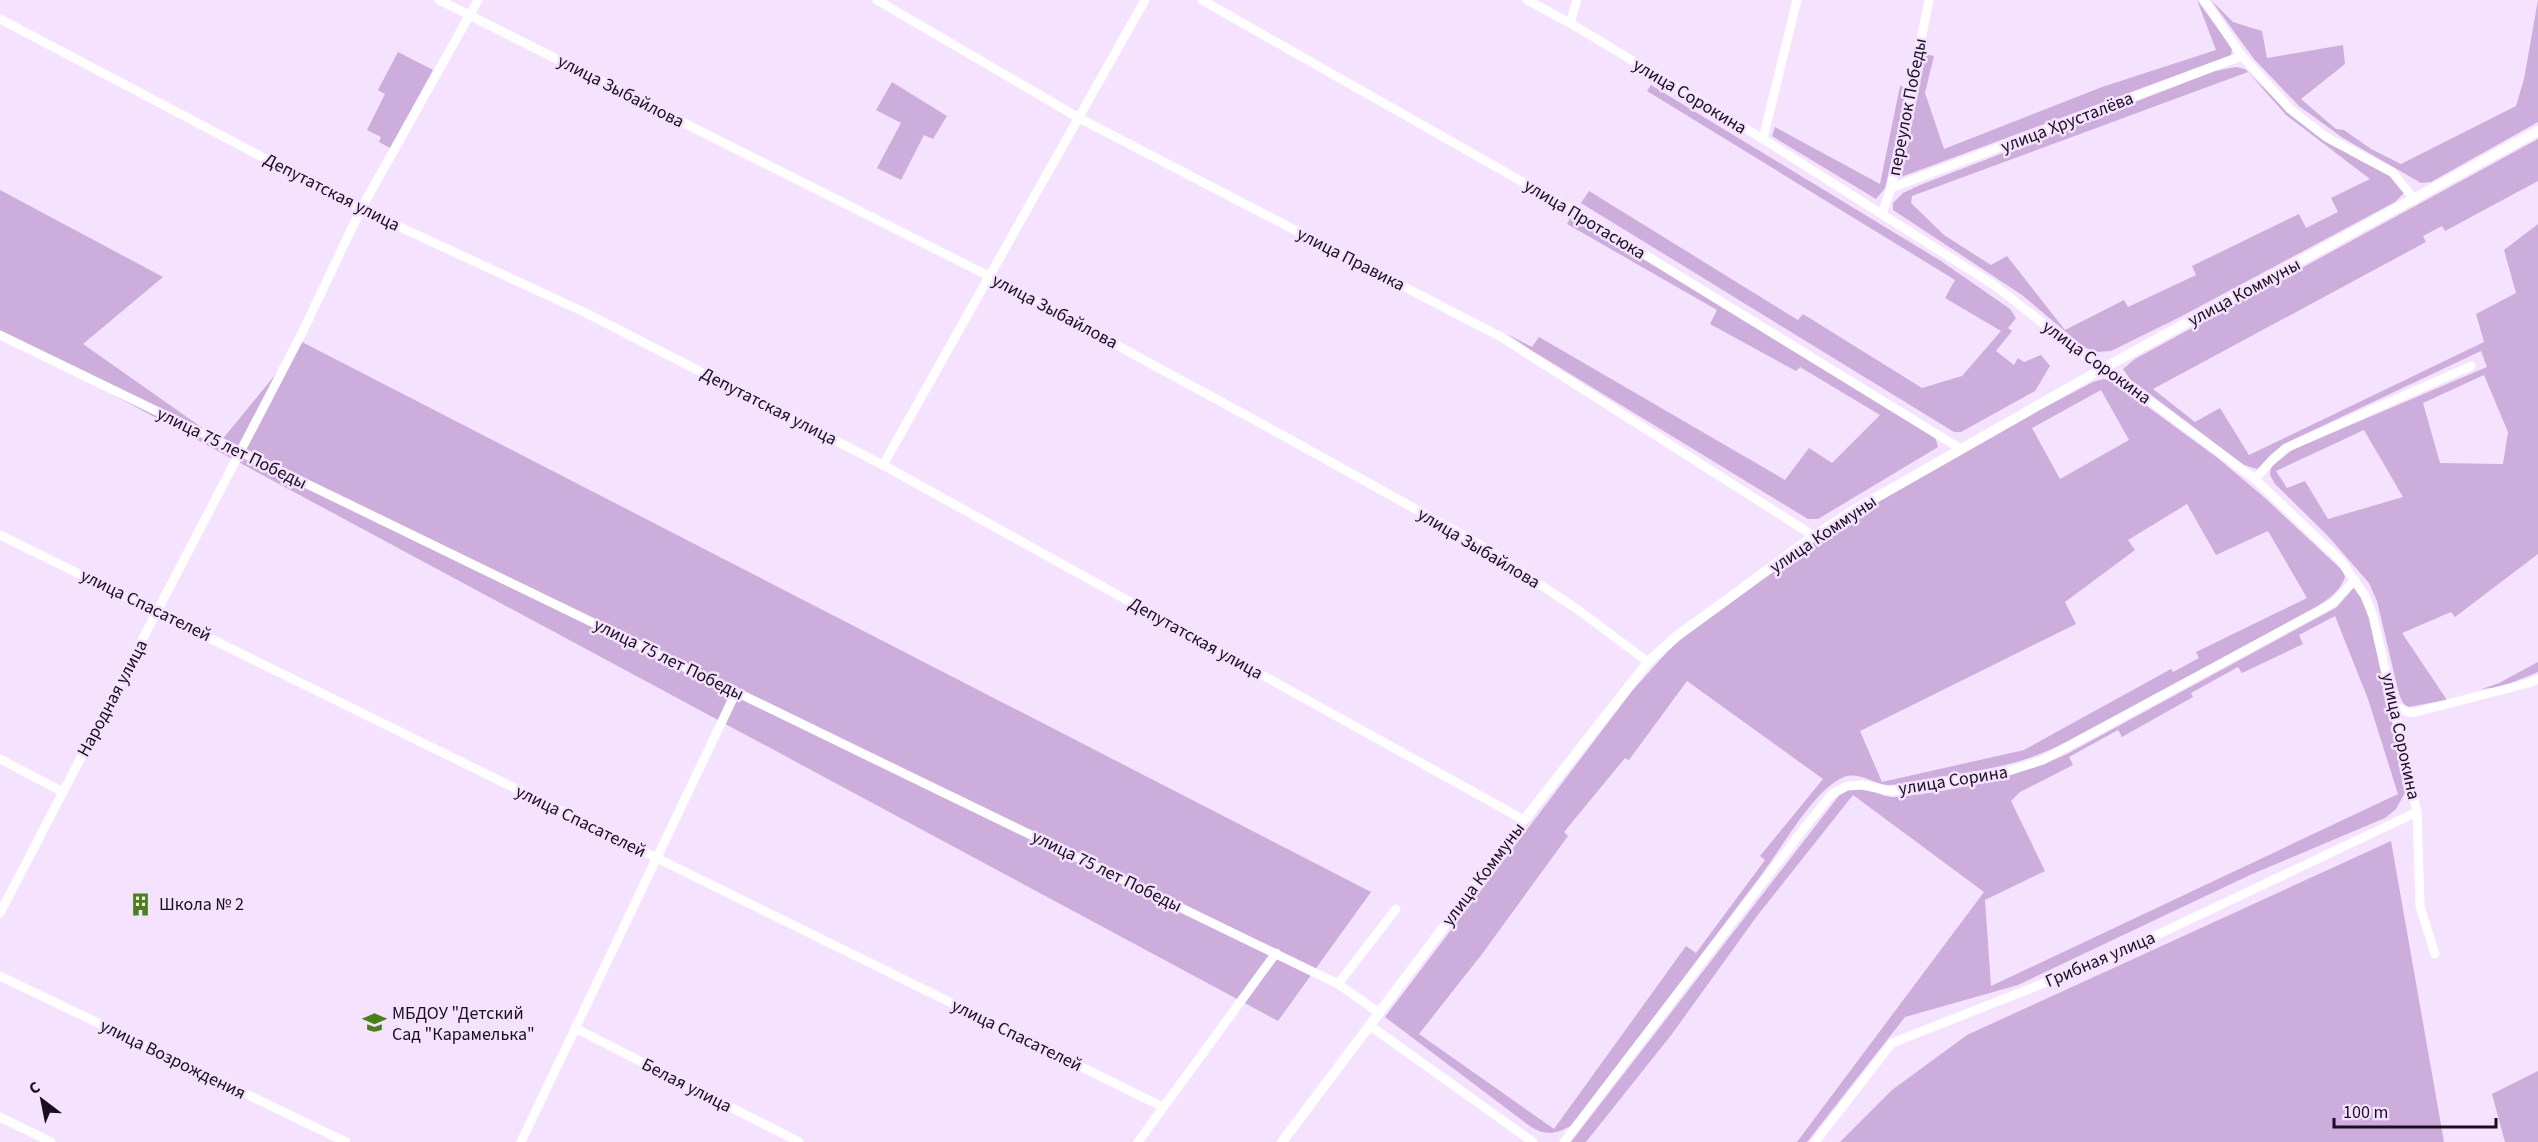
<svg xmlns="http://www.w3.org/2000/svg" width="2538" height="1142" viewBox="0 0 2538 1142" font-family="'Source Sans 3',sans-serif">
	<rect width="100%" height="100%" fill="#f5e2ff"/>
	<g fill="#ccaddc" fill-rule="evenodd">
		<polygon points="2197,0 2232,48 2231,55 1901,177 1926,54 1934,56 1925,93 1944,149 2102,87 2216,50"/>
		<polygon points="2211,0 2233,22 2262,31 2267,58 2343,45 2345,64 2301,99 2336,129 2344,130 2371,149 2401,164 2516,106 2524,79 2538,0 2538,122 2431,182 2421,183 2343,138 2299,106 2254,59"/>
		<polygon points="398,52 433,70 390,148 379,142 381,137 367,130 385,94 378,90"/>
		<path d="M2236 67 2245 69 2287 111 2350 155 2397 180 2405 192 2395 202 2182 316 2111 351 2096 352 2084 347 2022 295 1893 210V203L1903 193 1920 185 2215 71ZM2248 72 2286 115 2370 179 2331 198 2338 212 2306 228 2299 214 2192 266 2196 275 2128 307 2124 300 2065 330 2007 256 1991 265 1944 235 1911 203 1912 196Z"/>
		<polygon points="892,82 947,116 933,139 924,135 901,180 877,168 901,123 876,110"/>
		<polygon points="1651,85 1941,261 2010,309 2016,318 2008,328 2012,331 1996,351 2014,365 2018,358 2024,362 2041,355 2050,366 2035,391 1961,432 1954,432 1581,203 1589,191 1798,320 1803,314 1922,388 1962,376 2001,331 1945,298 1955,280 1647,91"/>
		<polygon points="1900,86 1909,87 1885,188 1876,199 1772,136 1775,127 1880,184"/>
		<path d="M2538 139V181L2445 231 2442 226 2423 236 2426 242 2153 389 2195 422 2220 408 2249 455 2484 342 2476 314 2516 293 2504 250 2538 224V554L2455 617 2451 612 2402 633 2447 700 2408 707 2403 703 2399 694 2377 601 2369 583 2327 535 2275 484 2270 475 2271 467 2292 450 2487 367 2481 351 2286 443 2257 469 2244 465 2130 379 2123 369 2135 359ZM2484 375 2508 432 2503 464 2440 463 2423 403ZM2364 430 2403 497 2328 519 2305 481 2287 488 2276 471Z"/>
		<polygon points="0,190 163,277 83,344 221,441 302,342 1371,892 1278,1021 0,334"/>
		<polygon points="1572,215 1934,433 1938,447 1818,519 1808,519 1531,350 1507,334 1532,347 1539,337 1785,480 1809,448 1832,463 1880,415 1800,367 1796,371 1710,324 1717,310 1567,224"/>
		<path d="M2104 379 2114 382 2219 459 2265 498 2342 570 2345 577C2340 592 2328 599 2315 608L2064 743C2019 766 1982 770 1933 778 1919 780 1902 785 1888 785 1873 784 1860 771 1844 777 1814 789 1782 848 1762 874 1699 958 1636 1041 1572 1125 1557 1134 1546 1136 1531 1127L1385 1017 1632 691 1678 640 1816 540 1922 472 2093 382ZM2101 390 2129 440 2060 479 2032 428ZM2187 504 2216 555 2268 531 2307 598 2196 652 2199 658 2173 672 2171 669 2024 750 1882 782 1860 731 2076 624 2065 602 2135 550 2128 540ZM1687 681 1823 779 1760 856 1765 860 1696 953 1686 946 1554 1129 1419 1034 1482 954 1568 836 1564 832 1625 758 1629 760Z"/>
		<path d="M2354 587 2358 591 2370 613 2408 787 2396 809 2385 818 2250 875 2018 985 1905 1017 1807 1142H1797L1984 892 1853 795 1757 916 1672 1034 1586 1142H1571L1841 793C1865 779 1876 799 1898 797 1956 791 2014 778 2067 754L2328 612 2337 607ZM2335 616 2368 699 2398 794 1991 986 1985 900 2045 871 2011 801 2020 792 2073 765 2069 757 2118 730 2122 737 2193 697 2191 693 2238 667 2242 673 2303 644 2299 635Z"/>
		<polygon points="2538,662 2538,672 2501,687 2482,689 2499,683"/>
		<polygon points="2391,841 2444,1142 1840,1142 1892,1090 1967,1035"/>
		<polygon points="2538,1071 2538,1142 2505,1142 2492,1094"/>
	</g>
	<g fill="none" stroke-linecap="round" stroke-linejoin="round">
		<g stroke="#fff" stroke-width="9">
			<polyline points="439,0 989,276 1251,418 1477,543 1577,609 1648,662"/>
			<polyline points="877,0 1079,118 1501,337 1814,536"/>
			<polyline points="1202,0 1572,210 1961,449"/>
			<polyline points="1527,0 1570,23 1763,139 1994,285 2102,369 2130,386 2255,479 2341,561 2365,596 2373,616 2417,812 2420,906 2435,954"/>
			<polyline points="2204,0 2242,56 2290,109 2326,137 2392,172 2415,200"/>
			<polyline points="0,19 361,209 586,313 883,465 1524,820"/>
			<polyline points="1570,23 1577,0"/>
			<polyline points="1763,139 1797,0"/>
			<polyline points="1891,188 2242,56"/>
			<polyline points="1882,214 1891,188 1929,0"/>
			<polyline points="0,335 1338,984"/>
			<polyline points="883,465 1145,0"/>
			<polyline points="2255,479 2272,460 2286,448 2471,366"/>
			<polyline points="0,535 1163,1107"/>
			<polyline points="2395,707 2412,713 2529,683 2538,679"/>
			<polyline points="0,759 63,792"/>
			<polyline points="0,913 302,333 361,209 478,0"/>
			<polyline points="0,976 346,1142"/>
			<polyline points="1378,1012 1338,984 1396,909"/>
			<polyline points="1369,1025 1533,1142"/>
			<polyline points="575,1028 799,1142"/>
			<polyline points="0,1117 51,1142"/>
			<polyline points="521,1142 736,692"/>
			<polyline points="1138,1142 1276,953"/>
			<polyline points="1564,1142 1805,827 1832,794 1847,786 1862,785 1891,791 1919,787 1993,776 2043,760 2333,603 2355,580"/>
			<polyline points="1815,1142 1892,1043 2108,958 2417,812"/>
		</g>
		<polyline stroke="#fff" stroke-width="10" points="1282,1142 1524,820 1648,662 1677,636 1814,536 1856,509 2102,369 2538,131"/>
	</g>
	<defs>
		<symbol id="building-bare" viewBox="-9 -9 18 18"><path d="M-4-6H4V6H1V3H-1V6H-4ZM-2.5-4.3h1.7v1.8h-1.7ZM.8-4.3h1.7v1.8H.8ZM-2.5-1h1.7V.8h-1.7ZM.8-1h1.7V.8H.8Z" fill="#498018" stroke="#f5e2ff" stroke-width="2.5" paint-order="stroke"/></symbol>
		<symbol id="school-bare" viewBox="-9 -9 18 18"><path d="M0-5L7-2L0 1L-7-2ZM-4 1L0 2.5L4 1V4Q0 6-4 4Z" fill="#498018" stroke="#f5e2ff" stroke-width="2.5" paint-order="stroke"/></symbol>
	</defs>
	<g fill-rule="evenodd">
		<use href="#building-bare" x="124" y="888" width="33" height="33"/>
		<use href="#school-bare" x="358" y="1006" width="33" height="33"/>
	</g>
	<g text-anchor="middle" stroke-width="5" stroke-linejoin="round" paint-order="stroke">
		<g font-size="18" fill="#1a0f20" stroke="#f5e2ff">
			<text transform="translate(621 91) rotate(27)" y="6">улица Зыбайлова</text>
			<text transform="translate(1690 96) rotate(31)" y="6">улица Сорокина</text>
			<text transform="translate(1907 107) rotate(-79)" y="6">переулок Победы</text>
			<text transform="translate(2067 122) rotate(-21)" y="6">улица Хрусталёва</text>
			<text transform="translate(332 192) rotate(27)" y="6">Депутатская улица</text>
			<text transform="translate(1585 219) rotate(31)" y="6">улица Протасюка</text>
			<text transform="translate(1351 259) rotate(27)" y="6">улица Правика</text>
			<text transform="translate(2244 292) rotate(-28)" y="6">улица Коммуны</text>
			<text transform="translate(1055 311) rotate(28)" y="6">улица Зыбайлова</text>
			<text transform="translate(2097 362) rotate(36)" y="6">улица Сорокина</text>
			<text transform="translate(769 406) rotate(27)" y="6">Депутатская улица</text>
			<text transform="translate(232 448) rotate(26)" y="6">улица 75 лет Победы</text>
			<text transform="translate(1823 534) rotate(-34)" y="6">улица Коммуны</text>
			<text transform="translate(1479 548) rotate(31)" y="6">улица Зыбайлова</text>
			<text transform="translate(146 605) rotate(26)" y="6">улица Спасателей</text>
			<text transform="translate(1196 638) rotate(29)" y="6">Депутатская улица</text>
			<text transform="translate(669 659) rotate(26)" y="6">улица 75 лет Победы</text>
			<text transform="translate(112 698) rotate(-62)" y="6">Народная улица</text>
			<text transform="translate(2401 736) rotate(78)" y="6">улица Сорокина</text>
			<text transform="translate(1953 780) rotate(-9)" y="6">улица Сорина</text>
			<text transform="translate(581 821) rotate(26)" y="6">улица Спасателей</text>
			<text transform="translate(1107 871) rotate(26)" y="6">улица 75 лет Победы</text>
			<text transform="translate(1483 874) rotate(-53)" y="6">улица Коммуны</text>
			<text transform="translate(2100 959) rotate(-23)" y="6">Грибная улица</text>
			<text transform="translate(1017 1035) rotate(26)" y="6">улица Спасателей</text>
			<text transform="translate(173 1059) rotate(26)" y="6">улица Возрождения</text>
			<text transform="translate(687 1085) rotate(27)" y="6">Белая улица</text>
		</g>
		<g font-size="18" fill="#1a0f20" stroke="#f5e2ff" text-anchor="start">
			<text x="159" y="910">Школа № 2</text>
			<text x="392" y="1019">МБДОУ "Детский<tspan x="392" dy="21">Сад "Карамелька"</tspan></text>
		</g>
	</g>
	<g transform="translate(42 1100) rotate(328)" stroke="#f5e2ff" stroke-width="4.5" paint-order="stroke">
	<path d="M0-4.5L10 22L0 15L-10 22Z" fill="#1a0f20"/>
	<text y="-9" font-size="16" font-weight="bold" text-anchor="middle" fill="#1a0f20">С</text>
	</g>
	<path d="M2334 1118v9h162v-9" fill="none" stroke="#1a0f20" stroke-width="3"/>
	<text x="2343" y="1118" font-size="18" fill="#1a0f20" stroke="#f5e2ff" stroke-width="4.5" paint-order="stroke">100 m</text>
</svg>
